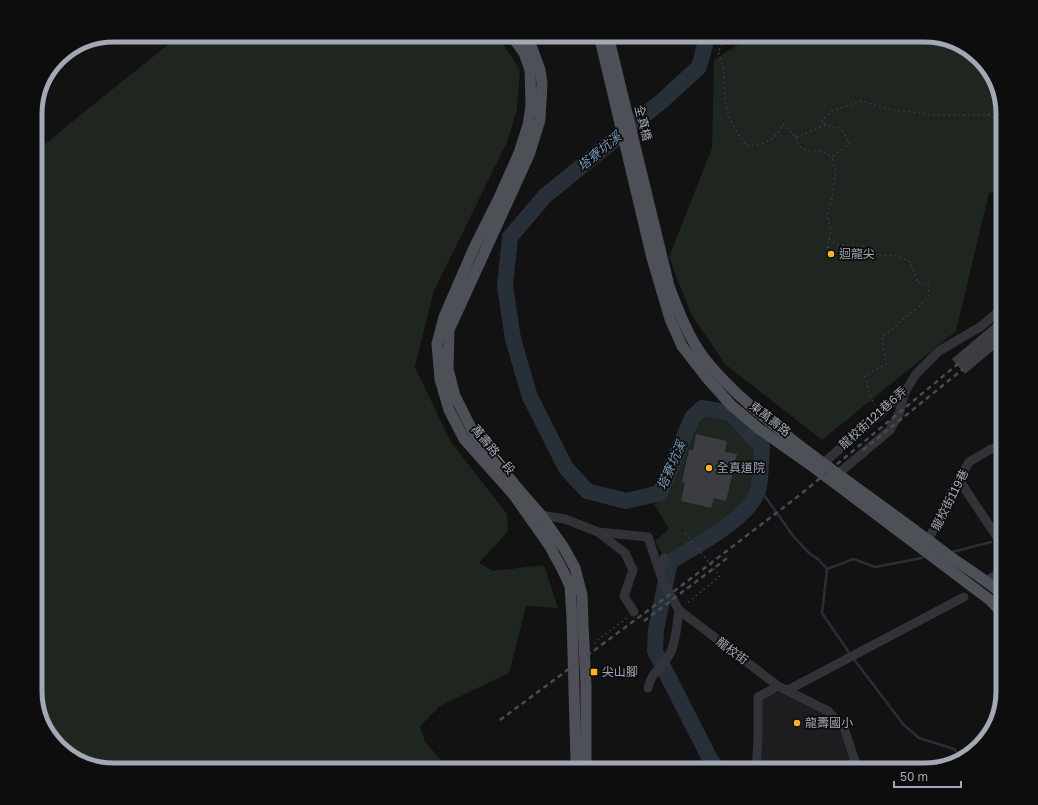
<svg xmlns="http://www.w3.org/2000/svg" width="1038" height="805" viewBox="0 0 1038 805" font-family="'Golos Text','Noto Sans TC',sans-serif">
	<rect width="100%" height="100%" fill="#121213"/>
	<polygon fill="#1d1d20" points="781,692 825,712 841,733 854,770 759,770 762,700 774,693"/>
	<g fill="#1e261f">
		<polygon points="192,35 496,35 502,42 520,70 517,109 507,142 433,293 415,367 451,442 507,514 508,531 479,563 493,571 544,565 558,608 526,606 509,673 440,706 420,726 425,742 450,770 114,770 66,754 43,726 35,696 35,154 52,138 175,39"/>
		<polygon points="754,35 924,35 972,51 995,79 1003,114 1003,190 989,193 956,331 822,440 725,364 691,314 669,257 712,148 714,60"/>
		<polygon points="705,413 728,417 757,446 755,481 750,497 731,519 666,562 655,541 669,529 654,504 664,498 695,424"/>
	</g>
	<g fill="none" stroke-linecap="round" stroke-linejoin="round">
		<g stroke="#273038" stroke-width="2.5">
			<polyline points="759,488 794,537 809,553 819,560 827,569 822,613 850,654"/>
			<polyline points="952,552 991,542"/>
			<polyline points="827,569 854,559 875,567 922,558"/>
			<polyline points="853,658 903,724 919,738 954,749 963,759"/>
		</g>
		<path stroke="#273038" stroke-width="16" d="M705 35V45L699 67 663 100 545 196 510 237 505 286 513 339 530 397 566 468 587 491 626 501 660 493 692 418 702 408 731 413 762 447C761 460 761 474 759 487 753 517 695 546 670 562L656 629 655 651 708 755 717 770"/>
	</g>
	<g fill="#3c3d43">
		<polygon points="1003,316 1003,342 965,374 952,359"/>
		<polygon points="696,434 727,441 725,452 737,454 726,501 714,498 711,508 681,501 685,483 682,482 689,450 693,450"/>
	</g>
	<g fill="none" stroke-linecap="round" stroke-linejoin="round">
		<g stroke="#383a40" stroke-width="1.5" stroke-dasharray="2 3" stroke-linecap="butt">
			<path d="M727 35 718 52C726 65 723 89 726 104 728 120 738 133 746 146 766 144 773 143 783 124L796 137"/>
			<polyline points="987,115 1003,121"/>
			<polyline points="796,137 826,125"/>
			<polyline points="796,138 798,146 807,151 821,151 832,157"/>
			<polyline points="829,239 837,245 862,246 878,255 898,256 910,262 918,283 928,284 929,297 882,338 886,364 865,376 870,396 875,405"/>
			<polyline points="827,247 832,248"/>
			<polyline points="829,253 827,247 831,230 827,215 832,198 836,170 832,157 850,143 840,128 829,126 821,122 831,111 861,101 893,110 935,115 987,115 1002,111"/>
			<polyline points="685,533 720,576 686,604"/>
			<polyline points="595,644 595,642 627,618"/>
		</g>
		<g stroke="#323339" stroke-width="9">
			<polyline points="748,437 758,428"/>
			<polyline points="999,447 1003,435"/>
			<polyline points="819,467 905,392 916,374 939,351 980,327 1003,308"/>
			<polyline points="833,478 890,430 899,414 905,392"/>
			<polyline points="959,480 1003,546"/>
			<polyline points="537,517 541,515 565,519 598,532 648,537 663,582 679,610 778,686 828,711 844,728 858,770"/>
			<polyline points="598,532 625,553 633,570 624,596 634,612"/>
			<polyline points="926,545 948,499 969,462 991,449 999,447 1003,449"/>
			<polyline points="659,570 664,563 664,558"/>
			<polyline points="991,578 1003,571"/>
			<path d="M648 688C651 673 660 669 668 657 676 646 677 623 679 610"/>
			<polyline points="788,690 964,597"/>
			<polyline points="756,770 758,739 758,697 778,686"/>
		</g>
		<g stroke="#4e5058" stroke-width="11">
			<polyline points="511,35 524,53 530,70 531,106 528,125 519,153 499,198 474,248 444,317 437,344 440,379 449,410 464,439 513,494 549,545 562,569 570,586 572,618 576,761 575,770"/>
			<polyline points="524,35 532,48 540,70 542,83 540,120 529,155 449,330 448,369 455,396 473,432 515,485 541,515 564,548 575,568 582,595 583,624 586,686 586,770"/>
			<polyline points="599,35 652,258 670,319 682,346 706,377 731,405 758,428 816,469 990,600 1003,614"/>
			<path d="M608 35 669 286C679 312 688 337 705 359 731 392 766 419 799 445 849 483 901 519 952 558 969 570 988 581 1003 595"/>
		</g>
		<g stroke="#494b52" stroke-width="2.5" stroke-dasharray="5 4" stroke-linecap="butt">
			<polyline points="863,450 963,369"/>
			<polyline points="644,621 730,556"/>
			<polyline points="500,720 681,586 801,494 959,363"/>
		</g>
	</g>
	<g fill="#ffb41e" stroke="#0d0d0e" stroke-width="1.5">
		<circle cx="831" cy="254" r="4"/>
		<circle cx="709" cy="468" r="4"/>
		<rect x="590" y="668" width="8" height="8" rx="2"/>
		<circle cx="797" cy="723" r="4"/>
	</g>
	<g text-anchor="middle" stroke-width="3.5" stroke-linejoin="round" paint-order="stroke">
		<g font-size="12" fill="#a2a8b5" stroke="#0d0d0e">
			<text transform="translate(643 123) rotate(76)" y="4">全真橋</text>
			<text transform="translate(873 418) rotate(-42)" y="4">龍校街121巷6弄</text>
			<text transform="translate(770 419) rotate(38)" y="4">東萬壽路</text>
			<text transform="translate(493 450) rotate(50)" y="4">萬壽路一段</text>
			<text transform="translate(950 500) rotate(-63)" y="4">龍校街119巷</text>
			<text transform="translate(732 651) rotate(37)" y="4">龍校街</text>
		</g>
		<g font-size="12" fill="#a2a8b5" stroke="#0d0d0e" text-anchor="start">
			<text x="839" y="258">迴龍尖</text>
			<text x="717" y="472">全真道院</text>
			<text x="602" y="676">尖山腳</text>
			<text x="805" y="727">龍壽國小</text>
		</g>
		<g font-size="13" font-style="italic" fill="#7596b3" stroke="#0d0d0e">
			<text transform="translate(599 151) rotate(-40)" y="5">塔寮坑溪</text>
			<text transform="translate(671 465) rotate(-66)" y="5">塔寮坑溪</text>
		</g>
	</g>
	<path d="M0 0H1038V805H0ZM114 42H924A72 72 0 0 1 996 114V691A72 72 0 0 1 924 763H114A72 72 0 0 1 42 691V114A72 72 0 0 1 114 42Z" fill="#0d0d0e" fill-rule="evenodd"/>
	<path fill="none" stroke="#a2a8b5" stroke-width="5" d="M114 42H924A72 72 0 0 1 996 114V691A72 72 0 0 1 924 763H114A72 72 0 0 1 42 691V114A72 72 0 0 1 114 42Z"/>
	<path d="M894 781v6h67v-6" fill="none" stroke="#a2a8b5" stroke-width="2"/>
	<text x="900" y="781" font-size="12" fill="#a2a8b5" stroke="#0d0d0e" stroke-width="3" paint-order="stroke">50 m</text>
</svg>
